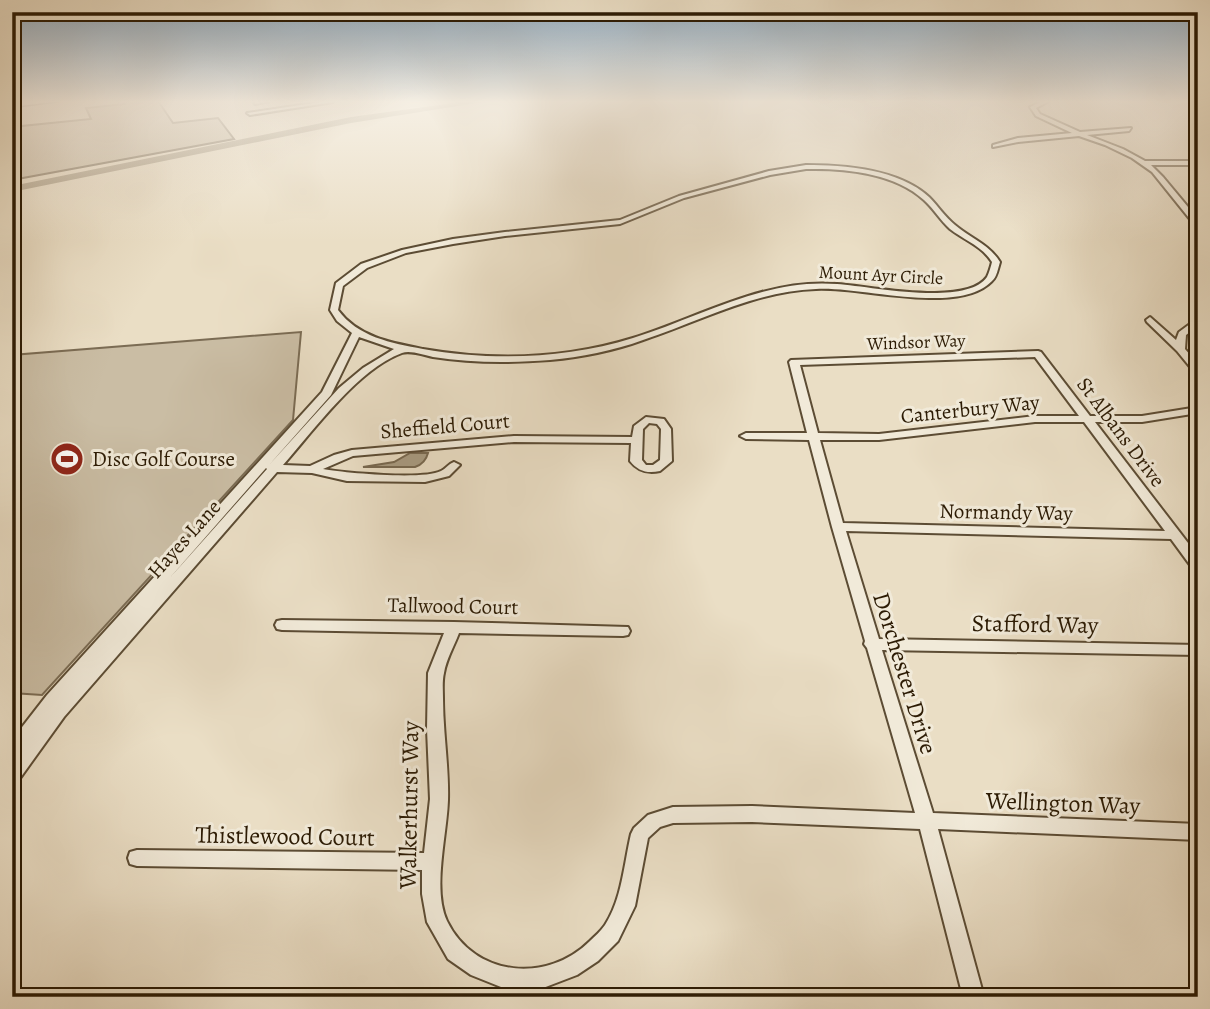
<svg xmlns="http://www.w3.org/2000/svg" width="1210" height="1009" viewBox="0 0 1210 1009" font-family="Alegreya,serif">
	<rect width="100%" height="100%" fill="#eadec5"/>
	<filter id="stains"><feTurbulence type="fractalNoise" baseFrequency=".00286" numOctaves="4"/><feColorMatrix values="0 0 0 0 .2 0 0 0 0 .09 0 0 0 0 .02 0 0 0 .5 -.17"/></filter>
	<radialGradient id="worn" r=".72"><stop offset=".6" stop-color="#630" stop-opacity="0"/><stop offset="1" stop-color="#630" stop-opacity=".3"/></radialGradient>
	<g fill="#cabda4" stroke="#7b6c54" stroke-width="2">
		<polygon points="124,101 158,101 173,123 218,118 234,139 12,180 12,127 91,119 86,108 125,104"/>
		<polygon points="301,332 293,420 42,695 12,693 12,355"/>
	</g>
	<path fill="#a99c83" stroke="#776850" stroke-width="2" d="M410 453H428C426 461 421 465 415 467H363L394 462Z"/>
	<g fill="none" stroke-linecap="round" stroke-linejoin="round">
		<polygon fill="#a99c83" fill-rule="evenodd" points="469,101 489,101 351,123 12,192 12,186 351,117"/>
		<defs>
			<g id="street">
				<polygon points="253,101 270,101 255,104"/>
				<polygon points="327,101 333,102 250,115 247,113"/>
				<polygon points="1042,101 1049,101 1036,108 1040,114 1080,132 1131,128 1129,131 1087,135 1123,149 1145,161 1198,161 1198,165 1151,165 1163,177 1198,219 1198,225 1189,218 1152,172 1132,158 1105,145 1079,136 1018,142 993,147 993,145 1018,138 1072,133 1036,116 1030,107"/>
				<polygon points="1193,101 1198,101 1198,103"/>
				<path d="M806 165C845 165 899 169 929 197 938 206 945 217 955 225 970 238 989 244 1000 262 998 268 997 277 992 281 958 316 861 286 816 289 755 291 700 321 643 340 613 351 581 357 550 360 511 363 471 363 433 357 424 355 410 350 402 353 358 369 314 430 283 465L310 466 334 455 352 450 514 436 632 437 634 426 646 417 664 419 671 429 672 461 660 471C647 474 638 471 630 461L631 443 514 442 353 456 323 469C344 473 424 480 441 471 446 469 448 464 454 462L460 465 449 476 425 482 347 481 312 473 277 472 64 717 18 781 12 783V762L15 759 12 760V740L47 695 322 392 352 333 337 321 330 310 336 283 361 264 402 250 453 239 505 232 620 220 679 196 769 171ZM806 169C844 168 895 173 924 200 934 209 940 220 950 229 964 240 982 246 992 262 991 266 989 273 987 277 966 307 869 286 837 284 765 278 700 317 633 338 565 359 492 361 423 349 391 343 358 337 338 310L343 286 367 268 406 253 453 244 505 236 620 224 684 198 770 175ZM359 337 394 349 363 368 339 388 269 465 331 395ZM649 423 657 424 661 429 660 460 653 465H646L642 460 643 429ZM266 468 267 469 168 580Z"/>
				<polygon points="1150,317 1176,340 1179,332 1198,318 1198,326 1186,335 1185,349 1198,364 1198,374 1195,373 1177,351 1147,322 1146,320"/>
				<path d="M1038 351 1041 352 1090 416H1142L1198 407V413L1142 422H1095L1198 556V570L1193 569 1171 539 846 531 879 639 1198 645V655L882 650 933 813 1198 824V840L938 829 984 997H963L920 829 752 822 673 823 660 827 648 838 635 906 618 941 598 961 577 975 543 988 501 987 471 975 448 959 427 922 422 894V870L137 866 130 864 128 858 130 852 137 850 424 853 430 799 427 729 428 673 444 633 282 630 277 629 275 625 277 621 282 620 454 622 628 627 630 631 628 635 623 636 459 633C454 646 446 660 444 673 442 681 443 691 443 699 443 733 449 767 448 800 447 835 432 889 447 921 475 978 548 983 590 941 595 936 601 931 605 925 622 899 624 864 631 834L634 828 648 815 673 807 752 806 915 813 867 648 864 644 865 641 832 527 809 440 746 439 740 436 746 433H807L789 362 791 360ZM1035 357 1079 416H1035L879 434 818 433 800 365ZM1035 422H1084L1165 531 843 523 820 440H879Z"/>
			</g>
			<polygon id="secondary" points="33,101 59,101 12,107 12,103"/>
		</defs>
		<use href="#street" stroke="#5c4c34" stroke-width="4"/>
		<use href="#secondary" stroke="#2c1b04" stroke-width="3"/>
		<use href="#street" fill="#f1ead9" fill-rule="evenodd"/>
		<use href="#secondary" fill="#f1ead9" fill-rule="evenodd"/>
	</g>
	<linearGradient id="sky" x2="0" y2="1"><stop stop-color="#8faac0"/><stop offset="0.42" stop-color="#f6f0e5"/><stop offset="1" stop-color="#f6f0e5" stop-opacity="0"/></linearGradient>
	<rect width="1210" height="242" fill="url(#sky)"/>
	<defs>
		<symbol id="stadium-disc" viewBox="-11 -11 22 22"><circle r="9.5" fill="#8f2418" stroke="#f1ead9"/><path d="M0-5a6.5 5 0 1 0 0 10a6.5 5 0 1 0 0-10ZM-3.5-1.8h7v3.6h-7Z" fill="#fff"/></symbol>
	</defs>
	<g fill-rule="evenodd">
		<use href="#stadium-disc" x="48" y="440" width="38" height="38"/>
	</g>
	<g text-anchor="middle" stroke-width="6" stroke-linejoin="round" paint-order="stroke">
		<g font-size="18" fill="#2c1b04" stroke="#f1ead9">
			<text transform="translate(881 275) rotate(3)" y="6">Mount Ayr Circle</text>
			<text transform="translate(916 342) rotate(-2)" y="6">Windsor Way</text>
		</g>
		<g font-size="21" fill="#2c1b04" stroke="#f1ead9">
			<text transform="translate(970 409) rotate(-6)" y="7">Canterbury Way</text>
			<text transform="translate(445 426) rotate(-5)" y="7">Sheffield Court</text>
			<text transform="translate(1121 432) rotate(53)" y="7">St Albans Drive</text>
			<text transform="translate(1006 512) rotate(1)" y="7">Normandy Way</text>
			<text transform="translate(184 539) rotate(-48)" y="7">Hayes Lane</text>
			<text transform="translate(453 606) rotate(1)" y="7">Tallwood Court</text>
		</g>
		<g font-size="21" fill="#2c1b04" stroke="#f1ead9" text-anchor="start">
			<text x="92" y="466">Disc Golf Course</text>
		</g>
		<g font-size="24" fill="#2c1b04" stroke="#f1ead9">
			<text transform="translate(1035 624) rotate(1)" y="8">Stafford Way</text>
			<text transform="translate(905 673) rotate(73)" y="8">Dorchester Drive</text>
			<text transform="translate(1063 803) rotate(2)" y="8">Wellington Way</text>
			<text transform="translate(409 805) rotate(-89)" y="8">Walkerhurst Way</text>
			<text transform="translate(285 836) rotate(1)" y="8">Thistlewood Court</text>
		</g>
	</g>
	<rect width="1210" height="1009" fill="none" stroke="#eadec5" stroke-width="42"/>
	<rect x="14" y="14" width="1182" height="981" fill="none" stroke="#2c1b04" stroke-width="3.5"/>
	<rect x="21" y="21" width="1168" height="967" fill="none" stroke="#2c1b04" stroke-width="2"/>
	<rect width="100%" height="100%" filter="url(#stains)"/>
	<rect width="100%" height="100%" fill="url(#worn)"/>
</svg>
